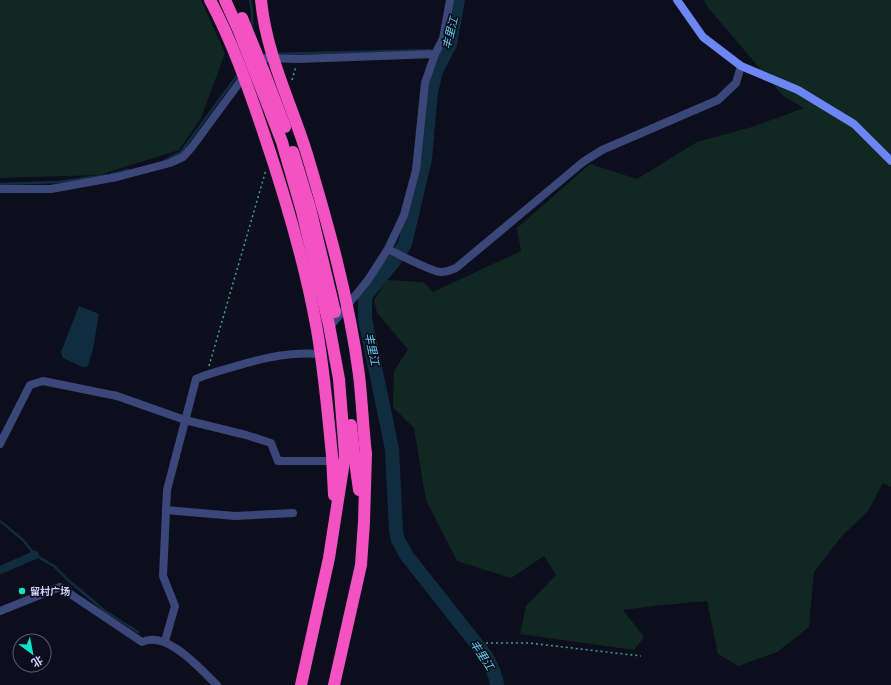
<svg xmlns="http://www.w3.org/2000/svg" width="891" height="685" viewBox="0 0 891 685" font-family="Inter,'Noto Sans SC',sans-serif">
	<rect width="100%" height="100%" fill="#0d0e1d"/>
	<g fill="#112721">
		<polygon points="0,0 201,0 225,53 201,118 179,150 99,175 0,178"/>
		<polygon points="704,0 891,0 891,487 883,483 868,511 842,536 814,572 809,627 777,652 738,666 718,654 707,601 654,606 623,610 644,637 634,650 520,634 526,606 556,575 544,556 511,578 457,561 426,500 414,428 393,407 394,371 408,349 377,313 374,300 387,280 423,282 433,292 521,251 517,228 590,164 637,179 697,142 752,127 804,108 783,96 706,5"/>
	</g>
	<polygon fill="#102d3f" points="79,306 99,314 93,349 88,366 83,367 63,358 61,352"/>
	<g fill="none" stroke-linecap="round" stroke-linejoin="round">
		<g stroke="#102d3f" stroke-width="2.5">
			<polyline points="250,0 252,11 252,29"/>
			<polyline points="446,49 447,49"/>
			<polyline points="276,54 430,50"/>
			<polyline points="164,161 181,152 239,73"/>
			<polyline points="112,174 128,170"/>
			<polyline points="0,184 59,182 107,175"/>
			<polyline points="0,521 23,540 35,555 54,566 68,580 105,611 138,632"/>
		</g>
		<polyline stroke="#102d3f" stroke-width="8" points="0,570 35,555"/>
		<path stroke="#102d3f" stroke-width="14" d="M458 0 450 44 436 71 431 92 425 159 405 244 394 261 365 296V319L392 449 396 531 398 540 407 556 486 656C491 666 496 674 497 685"/>
		<g stroke="#36a787" stroke-width="1.5" stroke-dasharray="2 3" stroke-linecap="butt">
			<polyline points="292,80 296,66"/>
			<polyline points="209,366 266,170"/>
			<polyline points="486,643 529,643 641,656"/>
		</g>
		<g stroke="#3c4779" stroke-width="8">
			<polyline points="255,63 264,58 298,59 435,54"/>
			<polyline points="0,189 51,189 117,177 170,163 183,157 192,147 245,75"/>
			<path d="M388 249C398 254 432 272 441 272 447 272 451 270 456 268L583 162 602 150 718 100 736 83 741 66"/>
			<polyline points="328,329 368,280 388,249 404,215 416,170 425,83 435,54 443,39 450,0"/>
			<polyline points="0,444 30,385 43,381 117,396 185,420 246,435 271,443 278,461 328,461"/>
			<polyline points="166,510 235,516 293,513"/>
			<path d="M0 611 60 587 142 642C167 630 200 669 217 685"/>
			<path d="M165 641 175 606 163 576 167 490 196 379 206 375C246 363 279 351 321 354"/>
		</g>
		<polyline stroke="#6c87f4" stroke-width="8" points="677,0 703,37 741,66 798,90 854,124 891,161"/>
		<g stroke="#f252c2" stroke-width="12">
			<polyline points="354,454 359,490"/>
			<polyline points="332,456 334,495"/>
			<polyline points="301,685 329,558 345,455"/>
			<polyline points="334,685 361,565 364,522 366,454"/>
		</g>
		<g stroke="#f252c2" stroke-width="12">
			<path d="M210 0C232 41 248 87 263 131 285 196 305 262 317 330 324 371 328 413 332 456"/>
			<polyline points="225,0 239,31 282,142 302,211 329,325 339,379 345,455"/>
			<path d="M261 0C266 53 290 101 306 151 328 224 349 299 359 375 362 401 363 428 366 454"/>
			<polyline points="242,18 264,72 285,127"/>
			<polyline points="293,152 310,208 335,312"/>
			<polyline points="351,425 354,454"/>
		</g>
	</g>
	<circle fill="#11e3ca" stroke="#0d0e1d" stroke-width="1.5" cx="22" cy="591" r="4"/>
	<g text-anchor="middle" stroke-width="3.5" stroke-linejoin="round" paint-order="stroke">
		<g font-size="10" font-weight="bold" fill="#ced2fb" stroke="#0d0e1d" text-anchor="start">
			<text x="30" y="595">留村广场</text>
		</g>
		<g font-size="11" font-style="italic" fill="#64d0f3" stroke="#0d0e1d">
			<text transform="translate(450 33) rotate(-76)" y="4">丰里江</text>
			<text transform="translate(372 349) rotate(78)" y="4">丰里江</text>
			<text transform="translate(482 655) rotate(57)" y="4">丰里江</text>
		</g>
	</g>
	<g transform="translate(32 653) rotate(148)"><circle r="19" fill="#0d0e1d" stroke="#5a5c76"/>
	<path d="M0-3L7 15L0 10L-7 15Z" fill="#11e3ca"/>
	<text y="-6" font-size="11" font-weight="bold" text-anchor="middle" fill="#ced2fb">北</text>
	</g>
</svg>
